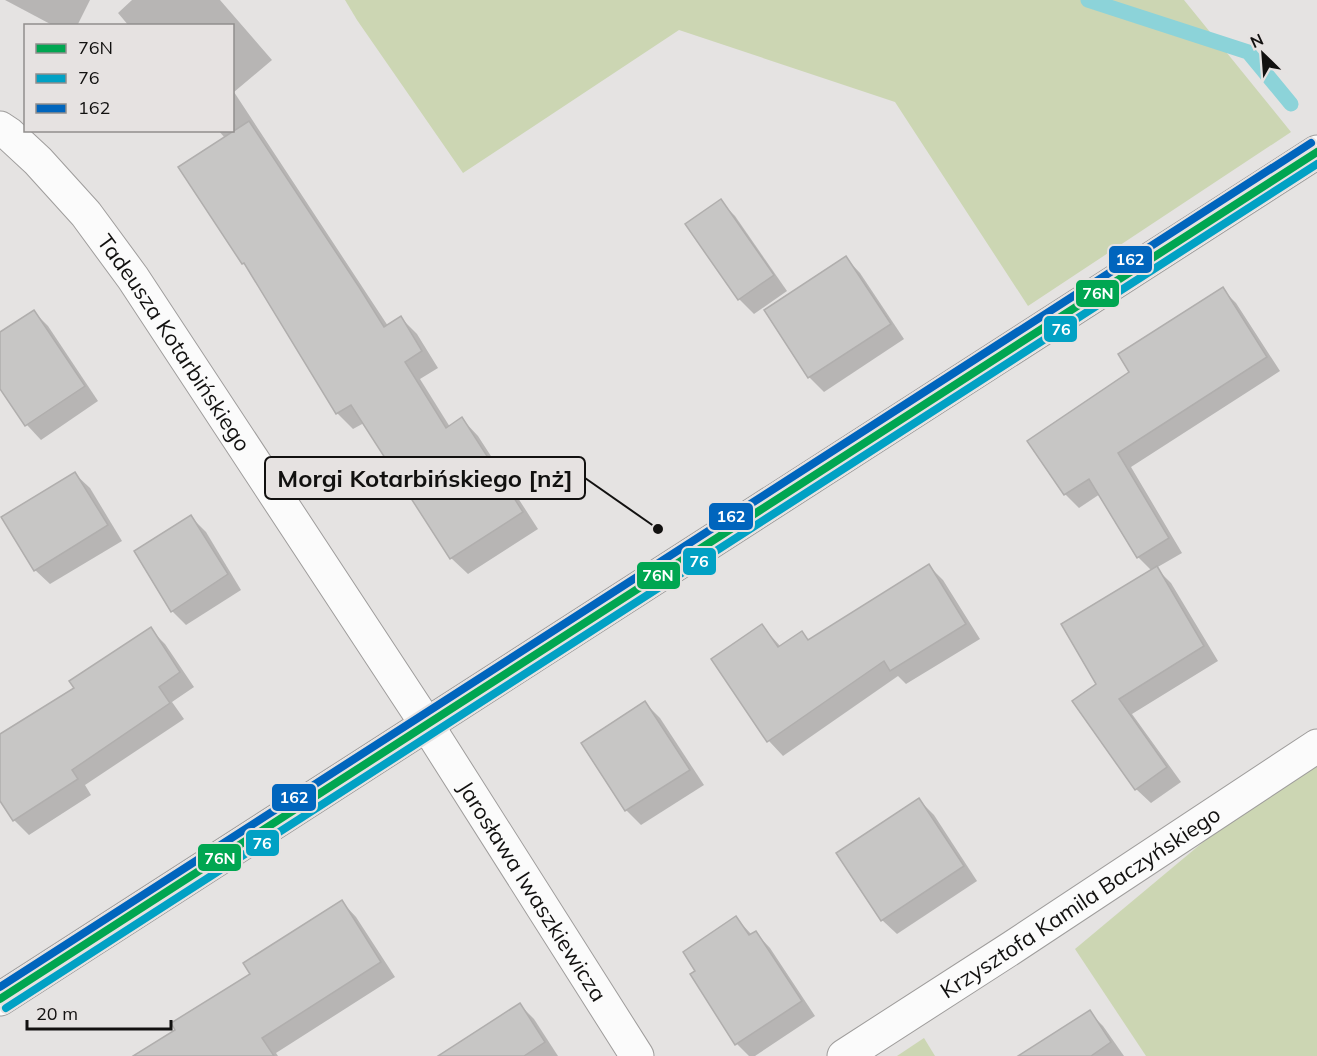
<svg xmlns="http://www.w3.org/2000/svg" width="1317" height="1056" viewBox="0 0 1317 1056" font-family="Mulish,sans-serif">
	<rect width="100%" height="100%" fill="#e5e3e2"/>
	<g fill="#ccd6b3">
		<polygon points="345,0 1184,0 1291,132 1028,306 895,102 679,30 463,173 357,20"/>
		<polygon points="1317,747 1317,1056 1146,1056 1075,949"/>
		<polygon points="924,1038 935,1056 897,1056"/>
	</g>
	<g fill="#0003">
		<polygon points="5,0 90,0 77,26 54,26"/>
		<polygon points="132,0 220,0 272,60 234,92 388,326 401,318 417,334 438,368 420,379 450,427 462,419 478,436 538,529 468,574 451,558 364,423 353,429 337,413 252,272 243,263 225,138 218,130 232,130 232,26 129,26 118,13"/>
		<polygon points="720,201 735,216 787,291 754,314 739,299 687,224"/>
		<polygon points="846,258 860,273 904,339 824,392 809,377 766,310"/>
		<polygon points="1222,289 1236,303 1280,371 1131,467 1182,553 1156,568 1171,583 1218,661 1132,714 1181,782 1151,803 1136,789 1098,684 1152,571 1138,557 1100,494 1079,508 1065,494 1029,441 1131,373"/>
		<polygon points="34,312 48,326 98,401 41,440 27,425 0,386 0,334"/>
		<polygon points="75,474 90,488 122,541 50,584 35,570"/>
		<polygon points="191,517 206,532 241,590 186,625 172,611"/>
		<polygon points="929,566 943,580 980,639 906,684 898,676 783,756 769,741 713,659 762,626 781,647 802,633 809,641"/>
		<polygon points="150,629 165,644 194,687 172,702 184,719 85,785 91,795 29,835 14,820 0,798 0,736 76,688"/>
		<polygon points="645,703 660,718 704,785 641,825 626,810"/>
		<polygon points="919,800 934,815 977,881 897,934 882,920"/>
		<polygon points="342,902 356,917 395,977 276,1053 278,1056 136,1056 177,1030 252,975"/>
		<polygon points="736,918 752,935 756,933 770,948 815,1016 755,1056 749,1056 737,1044"/>
		<polygon points="520,1005 534,1019 558,1056 441,1056"/>
		<polygon points="1089,1012 1103,1026 1124,1056 1020,1056"/>
	</g>
	<g fill="none" stroke-linecap="round" stroke-linejoin="round">
		<polyline stroke="#8cd3d9" stroke-width="15" points="1088,0 1248,52 1291,104"/>
	</g>
	<g fill="#c7c6c5" stroke="#b0aead" stroke-width="1.5">
		<polygon points="249,121 359,287 384,327 401,316 422,351 405,362 446,428 462,417 523,512 450,559 351,405 336,414 244,263 242,264 178,167"/>
		<polygon points="721,199 774,275 738,300 685,224"/>
		<polygon points="846,256 891,324 808,378 764,310"/>
		<polygon points="1223,287 1267,357 1118,453 1169,538 1137,558 1089,479 1064,495 1027,441 1129,372 1118,354"/>
		<polygon points="34,310 85,386 25,426 0,389 0,332"/>
		<polygon points="75,472 108,525 34,571 1,517"/>
		<polygon points="191,515 228,574 171,612 134,551"/>
		<polygon points="929,564 966,624 890,671 884,661 767,742 711,659 762,624 778,647 802,631 808,640"/>
		<polygon points="1157,566 1204,646 1119,699 1167,767 1135,790 1072,701 1096,684 1061,624"/>
		<polygon points="151,627 180,672 159,687 170,703 72,770 78,779 13,821 0,801 0,734 74,688 69,681"/>
		<polygon points="645,701 690,770 625,811 581,743"/>
		<polygon points="919,798 964,866 881,921 836,853"/>
		<polygon points="342,900 381,962 262,1038 274,1056 133,1056 175,1030 171,1023 250,974 243,963"/>
		<polygon points="736,916 749,935 756,931 802,1001 735,1045 690,974 695,971 683,952"/>
		<polygon points="520,1003 545,1042 524,1056 438,1056"/>
		<polygon points="1090,1010 1111,1042 1091,1056 1018,1056"/>
	</g>
	<g fill="none" stroke-linecap="round" stroke-linejoin="round">
		<defs>
			<g id="minor">
				<path id="s1" d="M0 128 9 134 38 161 86 214 133 278 427 725 637 1056"/>
				<polyline points="0,999 1317,152"/>
				<path id="s2" d="M844 1056 1013 947 1317 746"/>
			</g>
		</defs>
		<use href="#minor" stroke="#9f9d9c" stroke-width="35"/>
		<use href="#minor" stroke="#fbfbfb" stroke-width="33"/>
		<defs>
			<polyline id="bus-1" points="0,999 1317,152"/>
			<polyline id="bus-2" points="6,1008 1317,164"/>
			<polyline id="bus-3" points="0,987 1311,143"/>
		</defs>
		<use href="#bus-1" stroke="#e6e2e1" stroke-width="12"/>
		<use href="#bus-2" stroke="#e6e2e1" stroke-width="12"/>
		<use href="#bus-3" stroke="#e6e2e1" stroke-width="12"/>
		<use href="#bus-1" stroke="#00a651" stroke-width="8"/>
		<use href="#bus-2" stroke="#01a1c4" stroke-width="8"/>
		<use href="#bus-3" stroke="#0065bd" stroke-width="8"/>
	</g>
	<g text-anchor="middle" stroke-width="6" stroke-linejoin="round" paint-order="stroke">
		<g font-size="22" fill="#121110" stroke="#e6e2e1">
			<text dy="8" stroke="none"><textPath href="#s1" startOffset="278">Tadeusza Kotarbińskiego</textPath></text>
			<text dy="8" stroke="none"><textPath href="#s1" startOffset="933">Jarosława Iwaszkiewicza</textPath></text>
			<text dy="8" stroke="none"><textPath href="#s2" startOffset="282">Krzysztofa Kamila Baczyńskiego</textPath></text>
		</g>
	</g>
	<path fill="none" stroke="#121110" stroke-width="2" d="M658 529L585 478"/>
	<circle fill="#121110" stroke="#e6e2e1" stroke-width="2" cx="658" cy="529" r="6"/>
	<rect fill="#e6e2e1" stroke="#121110" stroke-width="2" x="265" y="457" width="320" height="42" rx="6"/>
	<g font-size="24" text-anchor="middle" font-weight="bold" fill="#121110">
		<text x="425" y="487">Morgi Kotarbińskiego [nż]</text>
	</g>
	<g stroke="#e6e2e1" stroke-width="2">
		<rect x="1108" y="245" width="45" height="29" rx="6" fill="#0065bd"/>
		<rect x="1075" y="279" width="45" height="29" rx="6" fill="#00a651"/>
		<rect x="1043" y="315" width="35" height="28" rx="6" fill="#01a1c4"/>
		<rect x="708" y="502" width="46" height="29" rx="6" fill="#0065bd"/>
		<rect x="682" y="547" width="35" height="29" rx="6" fill="#01a1c4"/>
		<rect x="636" y="561" width="45" height="29" rx="6" fill="#00a651"/>
		<rect x="271" y="783" width="46" height="29" rx="6" fill="#0065bd"/>
		<rect x="245" y="829" width="35" height="28" rx="6" fill="#01a1c4"/>
		<rect x="197" y="843" width="45" height="29" rx="6" fill="#00a651"/>
	</g>
	<g font-size="16" text-anchor="middle" font-weight="bold" fill="#fff">
		<text x="1130" y="265">162</text>
		<text x="1098" y="299">76N</text>
		<text x="1061" y="335">76</text>
		<text x="731" y="522">162</text>
		<text x="699" y="567">76</text>
		<text x="658" y="581">76N</text>
		<text x="294" y="803">162</text>
		<text x="262" y="849">76</text>
		<text x="220" y="864">76N</text>
	</g>
	<rect x="24" y="24" width="210" height="108" fill="#e6e2e1" stroke="#918e8d" stroke-width="1.5"/>
	<rect x="36" y="44" width="30" height="9" fill="#00a651" stroke="#918e8d" stroke-width="1.5"/>
	<text x="78" y="54" font-size="18" fill="#121110">76N</text>
	<rect x="36" y="74" width="30" height="9" fill="#01a1c4" stroke="#918e8d" stroke-width="1.5"/>
	<text x="78" y="84" font-size="18" fill="#121110">76</text>
	<rect x="36" y="104" width="30" height="9" fill="#0065bd" stroke="#918e8d" stroke-width="1.5"/>
	<text x="78" y="114" font-size="18" fill="#121110">162</text>
	<g transform="translate(1263 54) rotate(335)" stroke="#e6e2e1" stroke-width="4.5" paint-order="stroke">
	<path d="M0-4.5L10 22L0 15L-10 22Z" fill="#121110"/>
	<text y="-9" font-size="16" font-weight="bold" text-anchor="middle" fill="#121110">N</text>
	</g>
	<path d="M27 1020v9h144v-9" fill="none" stroke="#121110" stroke-width="3"/>
	<text x="36" y="1020" font-size="18" fill="#121110" stroke="#e6e2e1" stroke-width="4.5" paint-order="stroke">20 m</text>
</svg>
